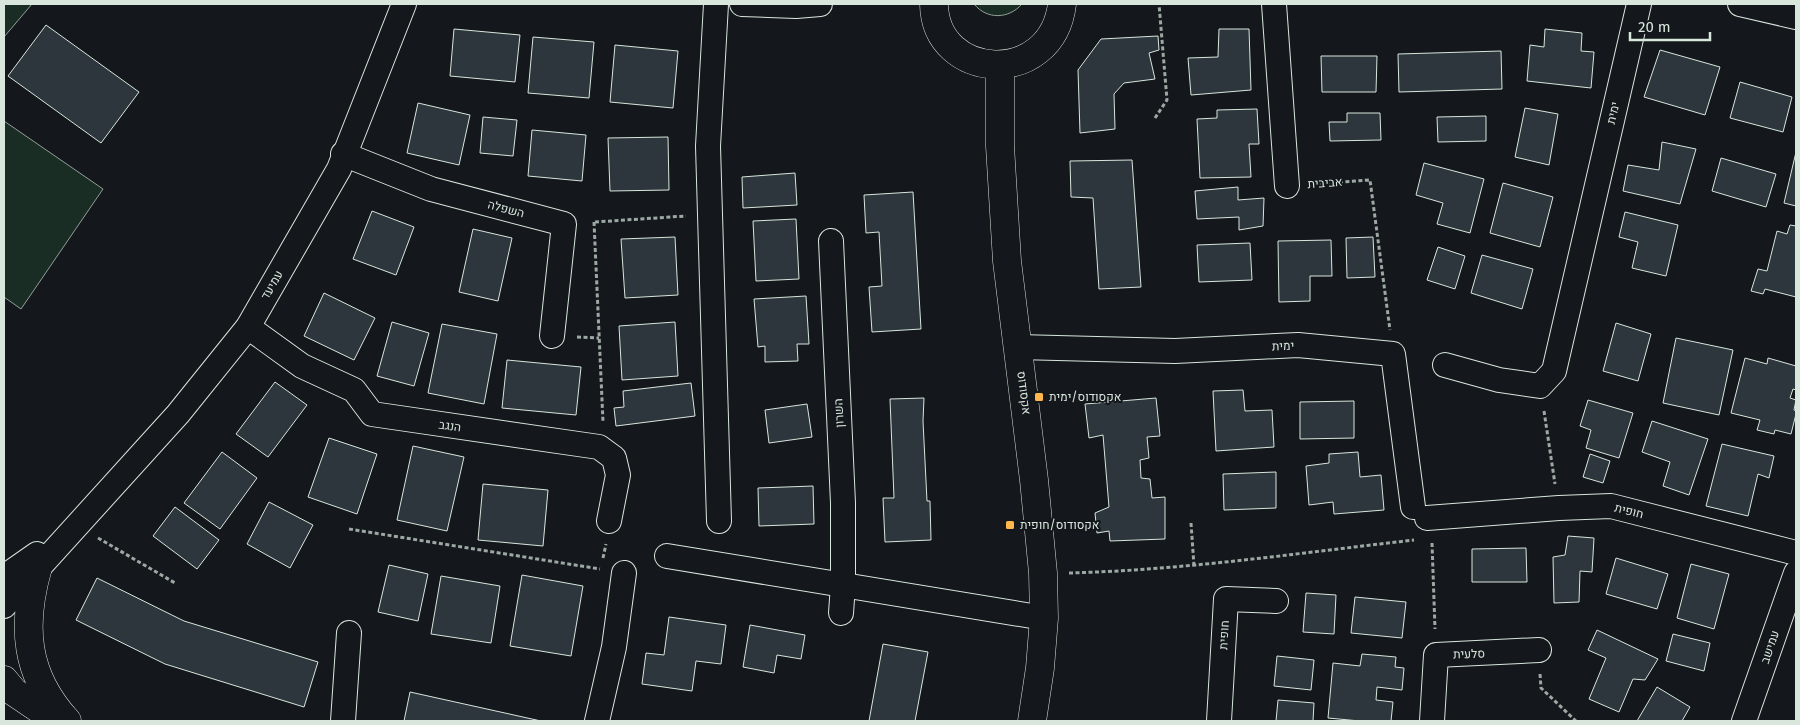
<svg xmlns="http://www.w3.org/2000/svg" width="1800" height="725" viewBox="0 0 1800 725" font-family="'Fira Sans',Heebo,sans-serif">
	<rect width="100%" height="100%" fill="#14181c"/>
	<g fill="#1a2d24" stroke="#939e99">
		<polygon points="4,4 32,4 4,37"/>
		<path d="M974 4H1022C1009 19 987 20 974 4Z"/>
		<polygon points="4,121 103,189 21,309 4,297"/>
	</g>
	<g fill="#2c363c" stroke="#d8e6dc">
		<polygon points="46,25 139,92 101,143 8,76"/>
		<polygon points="454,29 520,35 515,82 450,76"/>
		<polygon points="1219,29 1249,29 1251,90 1191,95 1188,58 1218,57"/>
		<polygon points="1545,29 1582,33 1581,51 1594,52 1591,88 1527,81 1530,45 1544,47"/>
		<polygon points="1158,36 1159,50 1149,53 1155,79 1124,83 1114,94 1115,129 1080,133 1078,70 1101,39"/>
		<polygon points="533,37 594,42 589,98 528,93"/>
		<polygon points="615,45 678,51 673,108 610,102"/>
		<polygon points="1660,50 1720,67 1705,115 1644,97"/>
		<polygon points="1501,51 1502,89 1399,92 1398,54"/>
		<polygon points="1321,56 1377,56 1376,92 1322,92"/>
		<polygon points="1740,82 1792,97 1783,132 1730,118"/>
		<polygon points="418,103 470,115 459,165 407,153"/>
		<polygon points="1525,108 1558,114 1549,165 1515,157"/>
		<polygon points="1257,109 1259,144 1249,144 1251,177 1200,178 1197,119 1217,118 1217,110"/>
		<polygon points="1347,113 1380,113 1381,140 1330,141 1329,122 1347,122"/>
		<polygon points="1486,116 1486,141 1438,142 1437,117"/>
		<polygon points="483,117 517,120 513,156 480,153"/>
		<polygon points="532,130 586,135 582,181 528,176"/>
		<polygon points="668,137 669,190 610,191 608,138"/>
		<polygon points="1662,142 1696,149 1680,204 1623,191 1628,165 1659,170"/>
		<polygon points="1796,152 1796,206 1784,203"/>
		<polygon points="1721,158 1776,174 1766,207 1712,191"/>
		<polygon points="1132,160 1141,287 1099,289 1093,198 1071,197 1070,161"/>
		<polygon points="1424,163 1484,179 1470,233 1437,224 1443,203 1416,195"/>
		<polygon points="795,173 797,205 743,208 742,177"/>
		<polygon points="1503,183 1553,197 1540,247 1490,233"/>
		<polygon points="1238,187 1238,200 1264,198 1263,226 1239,230 1239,217 1197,219 1195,191"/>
		<polygon points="913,192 921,329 872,332 869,287 882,286 879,232 866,233 864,195"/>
		<polygon points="372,211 414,227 396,275 353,259"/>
		<polygon points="1625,212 1678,225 1666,276 1632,268 1638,242 1619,237"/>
		<polygon points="796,219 799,279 756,281 753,221"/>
		<polygon points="1790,225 1796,226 1796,297 1765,289 1763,294 1751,291 1758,269 1767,271 1777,231 1787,234"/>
		<polygon points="473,229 512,238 498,301 459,292"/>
		<polygon points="675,237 678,295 625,298 621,239"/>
		<polygon points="1373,237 1375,277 1347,278 1346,238"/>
		<polygon points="1331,240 1332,276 1310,276 1310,301 1279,302 1278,241"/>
		<polygon points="1250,243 1252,280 1199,282 1197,245"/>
		<polygon points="1438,247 1465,256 1455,289 1427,280"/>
		<polygon points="1482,255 1533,269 1522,309 1471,293"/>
		<polygon points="324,293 375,318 354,360 304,336"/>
		<polygon points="806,296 809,344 797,344 798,361 765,362 765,346 758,347 754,299"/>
		<polygon points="392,322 429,333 414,386 377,376"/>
		<polygon points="675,322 678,376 622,380 619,326"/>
		<polygon points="1616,323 1651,334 1638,381 1603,371"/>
		<polygon points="442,324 497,334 484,404 428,393"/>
		<polygon points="1676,338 1733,350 1719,415 1663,403"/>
		<polygon points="1745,358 1767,364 1768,358 1796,366 1796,390 1793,389 1790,398 1796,400 1794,410 1796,411 1796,414 1791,434 1775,430 1774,434 1757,430 1760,420 1731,413"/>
		<polygon points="507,360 581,367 576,415 502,408"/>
		<polygon points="275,382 307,405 268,457 236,434"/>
		<polygon points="691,383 695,416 616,426 614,408 624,407 623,391"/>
		<polygon points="1243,390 1245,411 1272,410 1274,447 1216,451 1213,391"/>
		<polygon points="924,398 923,421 927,501 930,501 931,540 885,542 883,498 894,498 890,399"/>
		<polygon points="1156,398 1160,436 1147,437 1149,458 1140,460 1141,478 1150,479 1152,498 1165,497 1165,539 1110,541 1109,531 1097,533 1095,513 1109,507 1103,435 1089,438 1085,404"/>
		<polygon points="1588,400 1633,413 1619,458 1586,448 1591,430 1580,426"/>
		<polygon points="1354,401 1354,438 1300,439 1300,402"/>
		<polygon points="807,404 812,437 769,443 765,410"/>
		<polygon points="1652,421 1708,439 1689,495 1663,486 1670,462 1642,452"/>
		<polygon points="329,438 377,454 357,514 308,497"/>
		<polygon points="1722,444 1774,456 1769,478 1758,474 1748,516 1706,506"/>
		<polygon points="413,446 464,457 447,531 397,520"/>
		<polygon points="222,452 257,478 220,529 184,503"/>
		<polygon points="1358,452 1360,477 1381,475 1384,510 1334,514 1333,502 1309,505 1306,466 1329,463 1329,454"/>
		<polygon points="1590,454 1610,461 1603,483 1583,477"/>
		<polygon points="1276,472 1276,508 1224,510 1223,474"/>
		<polygon points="483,484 548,490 543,546 478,540"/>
		<polygon points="813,486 814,524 759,526 758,488"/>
		<polygon points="269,502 313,525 290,568 247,544"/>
		<polygon points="175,507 219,540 197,569 153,536"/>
		<polygon points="1568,536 1594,538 1592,572 1580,571 1579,602 1554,603 1553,557 1565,555"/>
		<polygon points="1526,548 1527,582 1472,582 1472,549"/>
		<polygon points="1616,558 1668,574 1657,609 1606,594"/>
		<polygon points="1691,564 1729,574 1714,629 1677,618"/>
		<polygon points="389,565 428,574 418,621 378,612"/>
		<polygon points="522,575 583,586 571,656 510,646"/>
		<polygon points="441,576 500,586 491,643 431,634"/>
		<polygon points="97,578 184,621 318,662 304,707 165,664 76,620"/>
		<polygon points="1306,593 1336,595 1334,634 1303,632"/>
		<polygon points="1355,597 1406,602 1402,638 1351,633"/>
		<polygon points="669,617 726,625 721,664 696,661 692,691 642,684 646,653 664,655"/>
		<polygon points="750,625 805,635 801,659 777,655 774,673 743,667"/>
		<polygon points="1597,630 1658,659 1645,680 1633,679 1619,712 1589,699 1606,658 1588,650"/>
		<polygon points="1673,634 1710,643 1704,671 1666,661"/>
		<polygon points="883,644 928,652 915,721 869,721"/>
		<polygon points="1362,654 1396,657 1395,667 1404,668 1402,690 1377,687 1376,700 1393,702 1391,721 1360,721 1328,718 1333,663 1360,666"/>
		<polygon points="1277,656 1314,660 1311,690 1274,686"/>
		<polygon points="1657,687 1690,707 1682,721 1637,721"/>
		<polygon points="410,692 541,721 404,721"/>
		<polygon points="1278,700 1314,703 1313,721 1276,721"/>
	</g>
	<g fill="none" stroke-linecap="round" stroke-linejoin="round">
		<defs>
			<g id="minor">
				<polyline points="716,4 708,146 719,521"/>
				<polyline points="742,4 796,6 820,4"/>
				<polyline points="1274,4 1287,186"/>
				<polyline points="1740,4 1796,17"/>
				<polyline points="343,154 431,189 564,224 552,336"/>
				<polyline points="831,241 843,503 843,585 841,613"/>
				<polyline points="248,327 302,366 354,390 372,414 599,447 614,458 618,475 609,521"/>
				<polyline points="1018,347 1175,351 1298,345 1393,354 1413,507"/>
				<polyline points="1445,365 1499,380 1540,386 1554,371 1639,4"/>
				<polyline points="1427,518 1559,508 1611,506 1796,553"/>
				<polyline points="667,556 1044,618"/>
				<polyline points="4,577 37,554"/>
				<polyline points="4,606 178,414 248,327 339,169 404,4"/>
				<polyline points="343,721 349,633"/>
				<polyline points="597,721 614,647 624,573"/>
				<polyline points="1219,721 1226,599 1276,601"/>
				<polyline points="1432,721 1436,655 1539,650"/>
				<polyline points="1744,721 1796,573"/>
			</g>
			<g id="tertiary">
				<path d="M934 4C935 81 1052 88 1062 4"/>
				<polyline points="1000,65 1000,146 1007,261 1034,480 1043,573 1044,618 1040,668 1032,721"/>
				<path d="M38 567C21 626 25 675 67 721"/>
				<polyline points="4,680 14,692 57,721"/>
			</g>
		</defs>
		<use href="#minor" stroke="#d8e6dc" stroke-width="26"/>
		<use href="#tertiary" stroke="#d8e6dc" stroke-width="29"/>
		<g stroke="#9da8a2" stroke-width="3" stroke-dasharray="4 2.5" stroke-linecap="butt">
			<polyline points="1155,118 1167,100 1159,4"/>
			<polyline points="1313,184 1370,180 1390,330"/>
			<polyline points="594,222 603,422"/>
			<polyline points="595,222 686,216"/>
			<polyline points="577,337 599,338"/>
			<polyline points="1544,411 1555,484"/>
			<polyline points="1191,523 1194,566"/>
			<polyline points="349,529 600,569"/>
			<polyline points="98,538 175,583"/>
			<polyline points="1432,543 1435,629"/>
			<polyline points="603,558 606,544"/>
			<path d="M1069 573C1185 570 1299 553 1414 540"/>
			<polyline points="1540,674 1541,688 1576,721"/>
		</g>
		<use href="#minor" stroke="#14181c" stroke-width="24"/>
		<use href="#tertiary" stroke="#14181c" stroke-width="28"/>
	</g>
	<g fill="#ffb74d" stroke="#14181c" stroke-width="2">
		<rect x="1034" y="392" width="10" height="10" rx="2.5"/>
		<rect x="1005" y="520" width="10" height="10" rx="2.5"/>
	</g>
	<g text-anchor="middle" stroke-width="4" stroke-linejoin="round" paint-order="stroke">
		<g font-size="12" fill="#d8e6dc" stroke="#14181c">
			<text transform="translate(1613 113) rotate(-77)" y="4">ימית</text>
			<text transform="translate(1325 183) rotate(-4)" y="4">אביבית</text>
			<text transform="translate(506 209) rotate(15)" y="4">השפלה</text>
			<text transform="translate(272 285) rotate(-60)" y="4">עמיעד</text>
			<text transform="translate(1283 346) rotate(-2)" y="4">ימית</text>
			<text transform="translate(1024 393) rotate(83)" y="4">אקסודוס</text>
			<text transform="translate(839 413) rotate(-93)" y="4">השרון</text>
			<text transform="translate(450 426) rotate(8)" y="4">הנגב</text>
			<text transform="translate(1629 511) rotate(14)" y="4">חופית</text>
			<text transform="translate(1224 635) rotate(-87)" y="4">חופית</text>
			<text transform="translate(1770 647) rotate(-71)" y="4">עמישב</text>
			<text transform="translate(1469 654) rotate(-2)" y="4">סלעית</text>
		</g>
		<g font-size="12" fill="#d8e6dc" stroke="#14181c" text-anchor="start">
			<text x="1049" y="401">אקסודוס/ימית</text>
			<text x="1020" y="529">אקסודוס/חופית</text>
		</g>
	</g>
	<rect width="1800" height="725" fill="none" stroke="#d8e6dc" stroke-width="10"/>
	<path d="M1630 32v8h80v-8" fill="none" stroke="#d8e6dc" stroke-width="2.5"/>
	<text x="1638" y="32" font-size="15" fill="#d8e6dc" stroke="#14181c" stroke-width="4" paint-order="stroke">20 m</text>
</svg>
